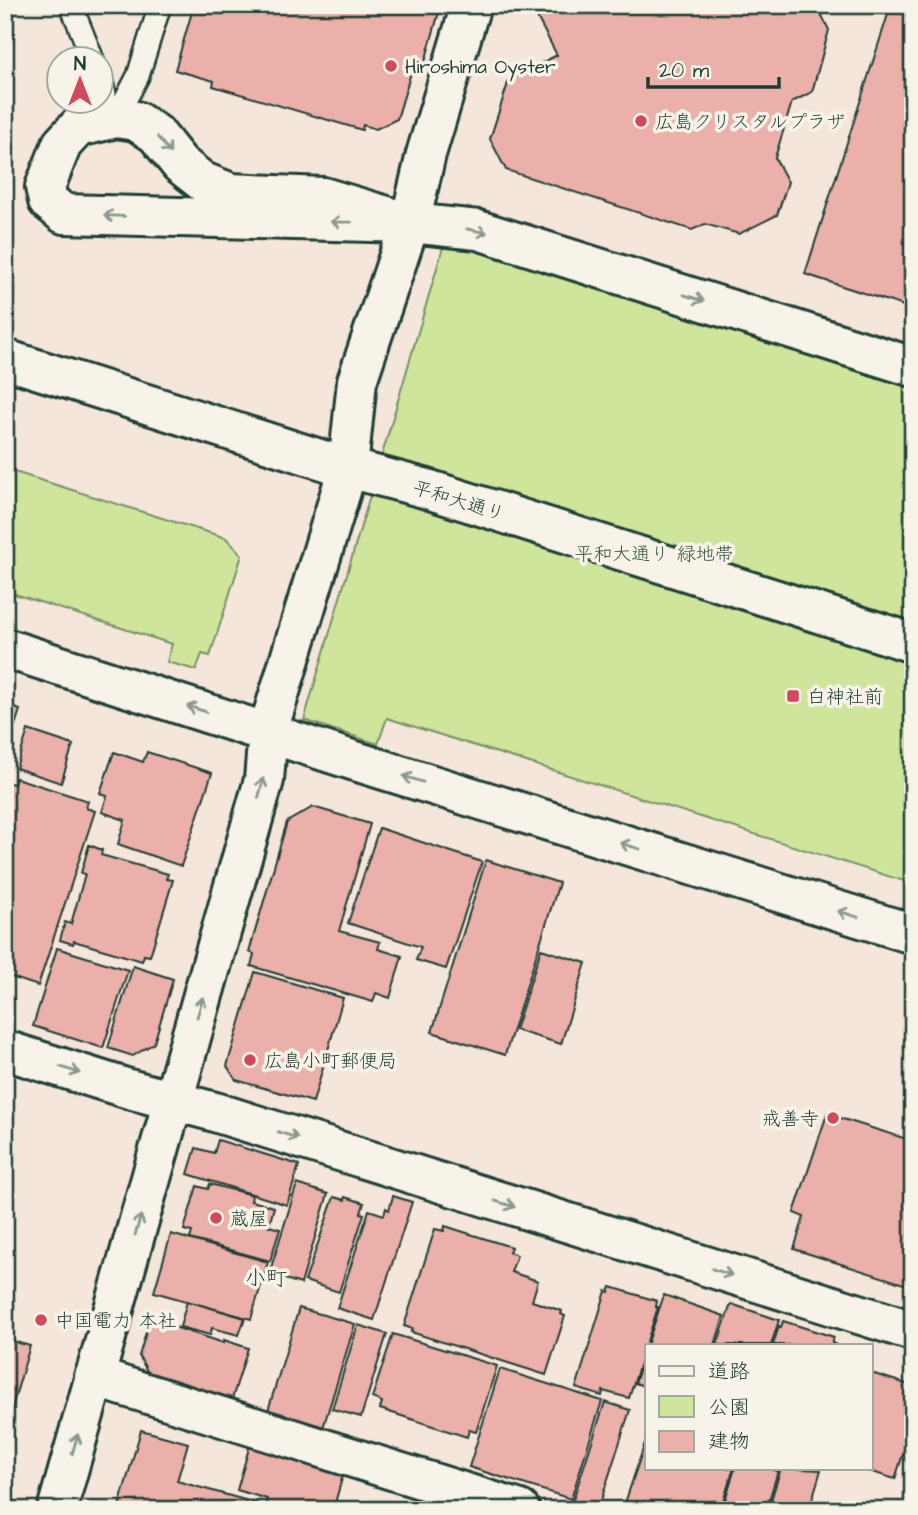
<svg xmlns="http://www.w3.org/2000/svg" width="918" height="1515" viewBox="0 0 918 1515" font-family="'Architects Daughter','Klee One',sans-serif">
	<rect width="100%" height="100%" fill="#f5e6db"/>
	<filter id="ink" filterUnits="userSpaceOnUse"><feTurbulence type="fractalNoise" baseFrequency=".0143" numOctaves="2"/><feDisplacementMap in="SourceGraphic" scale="14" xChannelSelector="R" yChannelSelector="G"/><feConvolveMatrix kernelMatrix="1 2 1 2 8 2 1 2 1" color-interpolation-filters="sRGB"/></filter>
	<g filter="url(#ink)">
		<g fill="#cee59b" stroke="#769168" stroke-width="2">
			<polygon points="444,244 499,254 913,385 913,884 387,718 378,744 304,720"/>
			<polygon points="5,469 226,538 242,555 210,656 202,654 196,670 167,662 172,644 5,591"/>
		</g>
		<g fill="#ebb0a9" stroke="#1f3d34" stroke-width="2">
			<polygon points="194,5 441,5 423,69 413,66 397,119 376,129 363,125 362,130 213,86 214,81 175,70"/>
			<polygon points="549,5 817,5 829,30 812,92 792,102 775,158 788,182 777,215 739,234 705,224 692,230 506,170 490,139 509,80 557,55 538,19 540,9"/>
			<polygon points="891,5 913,6 913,309 805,274"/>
			<polygon points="5,705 20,710 5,756"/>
			<polygon points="28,730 73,745 61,783 16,768"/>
			<polygon points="114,752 143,762 147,752 212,773 181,866 118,844 125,820 102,812 107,796 100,793"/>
			<polygon points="16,778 88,801 86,808 95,811 38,986 5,975 5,782 14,784"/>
			<polygon points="313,807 370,824 339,931 380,942 378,949 402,956 390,998 376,993 373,1002 251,966 254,954 249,952 287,822"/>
			<polygon points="379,828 482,862 446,969 416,960 421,947 348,923"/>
			<polygon points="89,845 102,850 101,855 168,874 166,879 173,880 150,956 144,955 142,961 74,941 73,944 60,940 65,922 71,924 85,874 81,873"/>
			<polygon points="486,860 559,883 505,1055 432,1032"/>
			<polygon points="57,948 128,970 103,1048 33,1026"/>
			<polygon points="541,949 586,963 561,1044 515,1030"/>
			<polygon points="133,966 173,979 154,1043 133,1056 108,1048"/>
			<polygon points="255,972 343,998 313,1102 236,1080 227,1066"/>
			<polygon points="827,1114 913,1141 913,1287 794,1249 804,1217 794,1213"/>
			<polygon points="218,1140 299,1165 287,1205 188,1174 196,1148 214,1153"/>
			<polygon points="210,1184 252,1195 251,1201 274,1207 269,1226 280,1229 270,1261 190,1239 192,1232 184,1230 197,1186 208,1189"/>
			<polygon points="297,1184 328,1194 301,1284 269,1274"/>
			<polygon points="393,1196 412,1202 374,1320 337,1308 369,1210 384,1215 386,1208 389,1210"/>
			<polygon points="334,1197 345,1200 345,1197 364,1203 361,1213 364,1214 339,1292 305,1281"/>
			<polygon points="445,1226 511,1247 509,1252 517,1255 511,1272 538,1281 532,1301 562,1311 561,1314 565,1316 546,1375 411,1332 413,1329 404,1326 435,1229 444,1231"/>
			<polygon points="171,1234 268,1262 251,1319 154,1292"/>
			<polygon points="611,1287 657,1301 656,1307 658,1307 629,1398 603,1391 602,1396 576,1388 606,1291 609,1292"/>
			<polygon points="664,1295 724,1316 715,1345 647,1345"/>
			<polygon points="187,1301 245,1318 239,1335 212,1328 210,1335 180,1327"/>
			<polygon points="731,1304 779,1320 771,1345 717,1345"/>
			<polygon points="299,1308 355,1324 322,1431 267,1414"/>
			<polygon points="150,1319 224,1343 224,1340 248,1348 232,1399 148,1373 139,1356"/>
			<polygon points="783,1321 834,1337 832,1343 836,1345 773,1345 779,1326 781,1327"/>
			<polygon points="358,1325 387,1334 361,1417 332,1409"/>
			<polygon points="393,1334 497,1366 476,1432 469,1430 467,1437 380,1409 382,1402 372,1398"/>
			<polygon points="5,1339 30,1346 5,1431"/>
			<polygon points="647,1347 647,1387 635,1383"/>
			<polygon points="500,1369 602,1401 571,1499 469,1467"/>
			<polygon points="871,1373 913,1386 913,1423 895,1479 859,1468 871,1468"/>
			<polygon points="605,1402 630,1410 598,1510 573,1510 570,1509"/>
			<polygon points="141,1430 188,1443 177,1481 259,1504 258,1510 118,1510"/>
			<polygon points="647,1437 647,1468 734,1468 720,1510 636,1510 624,1506"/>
			<polygon points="251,1441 345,1468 333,1510 264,1510 267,1499 237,1490"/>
			<polygon points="735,1468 775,1468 774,1470 778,1471 766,1510 722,1510"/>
			<polygon points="781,1468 821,1470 809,1510 768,1510"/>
		</g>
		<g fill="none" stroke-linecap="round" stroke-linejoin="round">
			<defs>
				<g id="service">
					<polyline points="71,5 93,60"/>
					<polyline points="102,84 105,94 104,119"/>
					<polyline points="116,118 138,76 160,5"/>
				</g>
				<g id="minor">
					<polyline points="410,223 323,197 231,193 203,182 180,164 156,134 136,121 116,118 78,127 62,144 45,187 48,201 64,214 410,223 478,230 913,367"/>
					<polyline points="5,648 352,760 913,934"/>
					<polyline points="5,1050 129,1089 215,1112 913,1331"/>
					<polyline points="94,1377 520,1510"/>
					<polyline points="57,1510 264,780 268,731"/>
				</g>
				<g id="tertiary">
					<polyline points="5,359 348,468 424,488 913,643"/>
					<polyline points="268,731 348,468 357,381 410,223 426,154 471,5"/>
				</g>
			</defs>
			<use href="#service" stroke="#1f3d34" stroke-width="26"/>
			<use href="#minor" stroke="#1f3d34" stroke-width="44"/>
			<use href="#tertiary" stroke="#1f3d34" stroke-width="44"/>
			<use href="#service" stroke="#f7f3e8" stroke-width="21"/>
			<use href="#minor" stroke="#f7f3e8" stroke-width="38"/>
			<use href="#tertiary" stroke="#f7f3e8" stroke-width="38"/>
		</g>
		<defs><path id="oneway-shaft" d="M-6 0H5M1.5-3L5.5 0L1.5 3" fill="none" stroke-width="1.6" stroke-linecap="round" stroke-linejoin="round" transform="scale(1.75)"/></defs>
		<g stroke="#8b988e">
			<use href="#oneway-shaft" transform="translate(164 145) rotate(51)"/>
			<use href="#oneway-shaft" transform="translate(114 216) rotate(-178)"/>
			<use href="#oneway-shaft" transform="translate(341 222) rotate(-179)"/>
			<use href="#oneway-shaft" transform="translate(477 231) rotate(11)"/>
			<use href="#oneway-shaft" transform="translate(694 298) rotate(17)"/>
			<use href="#oneway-shaft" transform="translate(197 709) rotate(-163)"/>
			<use href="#oneway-shaft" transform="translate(413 779) rotate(-163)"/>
			<use href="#oneway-shaft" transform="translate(261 788) rotate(-76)"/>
			<use href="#oneway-shaft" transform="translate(630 846) rotate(-163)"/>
			<use href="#oneway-shaft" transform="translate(848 914) rotate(-163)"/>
			<use href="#oneway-shaft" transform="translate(200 1007) rotate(-74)"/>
			<use href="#oneway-shaft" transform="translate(70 1070) rotate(18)"/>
			<use href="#oneway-shaft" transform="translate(288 1135) rotate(17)"/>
			<use href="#oneway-shaft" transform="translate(505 1204) rotate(17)"/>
			<use href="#oneway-shaft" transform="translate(138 1225) rotate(-74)"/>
			<use href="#oneway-shaft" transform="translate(722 1272) rotate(17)"/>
			<use href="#oneway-shaft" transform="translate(75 1444) rotate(-74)"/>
		</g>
	</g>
	<g fill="#d1495b" stroke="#f7f3e8" stroke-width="2.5">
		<circle cx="391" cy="66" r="7"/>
		<circle cx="641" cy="121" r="7"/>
		<rect x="786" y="689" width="14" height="14" rx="3.5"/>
		<circle cx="250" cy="1060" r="7"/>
		<circle cx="833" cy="1118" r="7"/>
		<circle cx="216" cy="1218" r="7"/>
		<circle cx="41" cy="1320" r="7"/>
	</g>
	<g text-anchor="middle" stroke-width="7" stroke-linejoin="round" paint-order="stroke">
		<g font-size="19" fill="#1f3d34" stroke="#f7f3e8" text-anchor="start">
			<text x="405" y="73">Hiroshima Oyster</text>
			<text x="655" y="128">広島クリスタルプラザ</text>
			<text x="807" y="703">白神社前</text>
			<text x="264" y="1067">広島小町郵便局</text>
			<text x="819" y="1125" text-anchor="end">戒善寺</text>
			<text x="230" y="1225">蔵屋</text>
			<text x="55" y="1327">中国電力 本社</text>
		</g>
		<g font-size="19" fill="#1f3d34" stroke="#f7f3e8">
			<text transform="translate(459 500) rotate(17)" y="7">平和大通り</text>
		</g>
		<g font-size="19" fill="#395643" stroke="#f7f3e8">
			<text x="654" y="560">平和大通り 緑地帯</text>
		</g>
		<g font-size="21" fill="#1f3d34" stroke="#f7f3e8">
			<text x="266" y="1285">小町</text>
		</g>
	</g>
	<rect width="918" height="1515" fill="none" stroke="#f7f3e8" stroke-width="28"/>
	<rect x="14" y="14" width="890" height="1487" fill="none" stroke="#1f3d34" stroke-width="2.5" filter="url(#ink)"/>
	<rect x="645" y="1344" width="228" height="126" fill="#f7f3e8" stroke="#a1aaa0" stroke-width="2"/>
	<rect x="659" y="1366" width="35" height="10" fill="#f7f3e8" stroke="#a1aaa0" stroke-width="2"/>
	<text x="708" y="1378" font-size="21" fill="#1f3d34">道路</text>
	<rect x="659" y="1396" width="35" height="21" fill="#cee59b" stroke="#a1aaa0" stroke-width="2"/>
	<text x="708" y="1414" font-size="21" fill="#1f3d34">公園</text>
	<rect x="659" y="1431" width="35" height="21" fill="#ebb0a9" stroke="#a1aaa0" stroke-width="2"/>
	<text x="708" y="1448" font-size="21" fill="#1f3d34">建物</text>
	<g transform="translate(80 80)"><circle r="33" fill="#f7f3e8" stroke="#a1aaa0" stroke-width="2"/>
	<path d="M0-5L12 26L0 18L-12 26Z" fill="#d1495b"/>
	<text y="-10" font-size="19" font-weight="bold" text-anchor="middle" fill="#1f3d34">N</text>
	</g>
	<path d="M648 77v10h131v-10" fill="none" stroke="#1f3d34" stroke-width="3.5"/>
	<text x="659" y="77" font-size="21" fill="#1f3d34" stroke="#f7f3e8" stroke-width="5" paint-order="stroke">20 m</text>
</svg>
